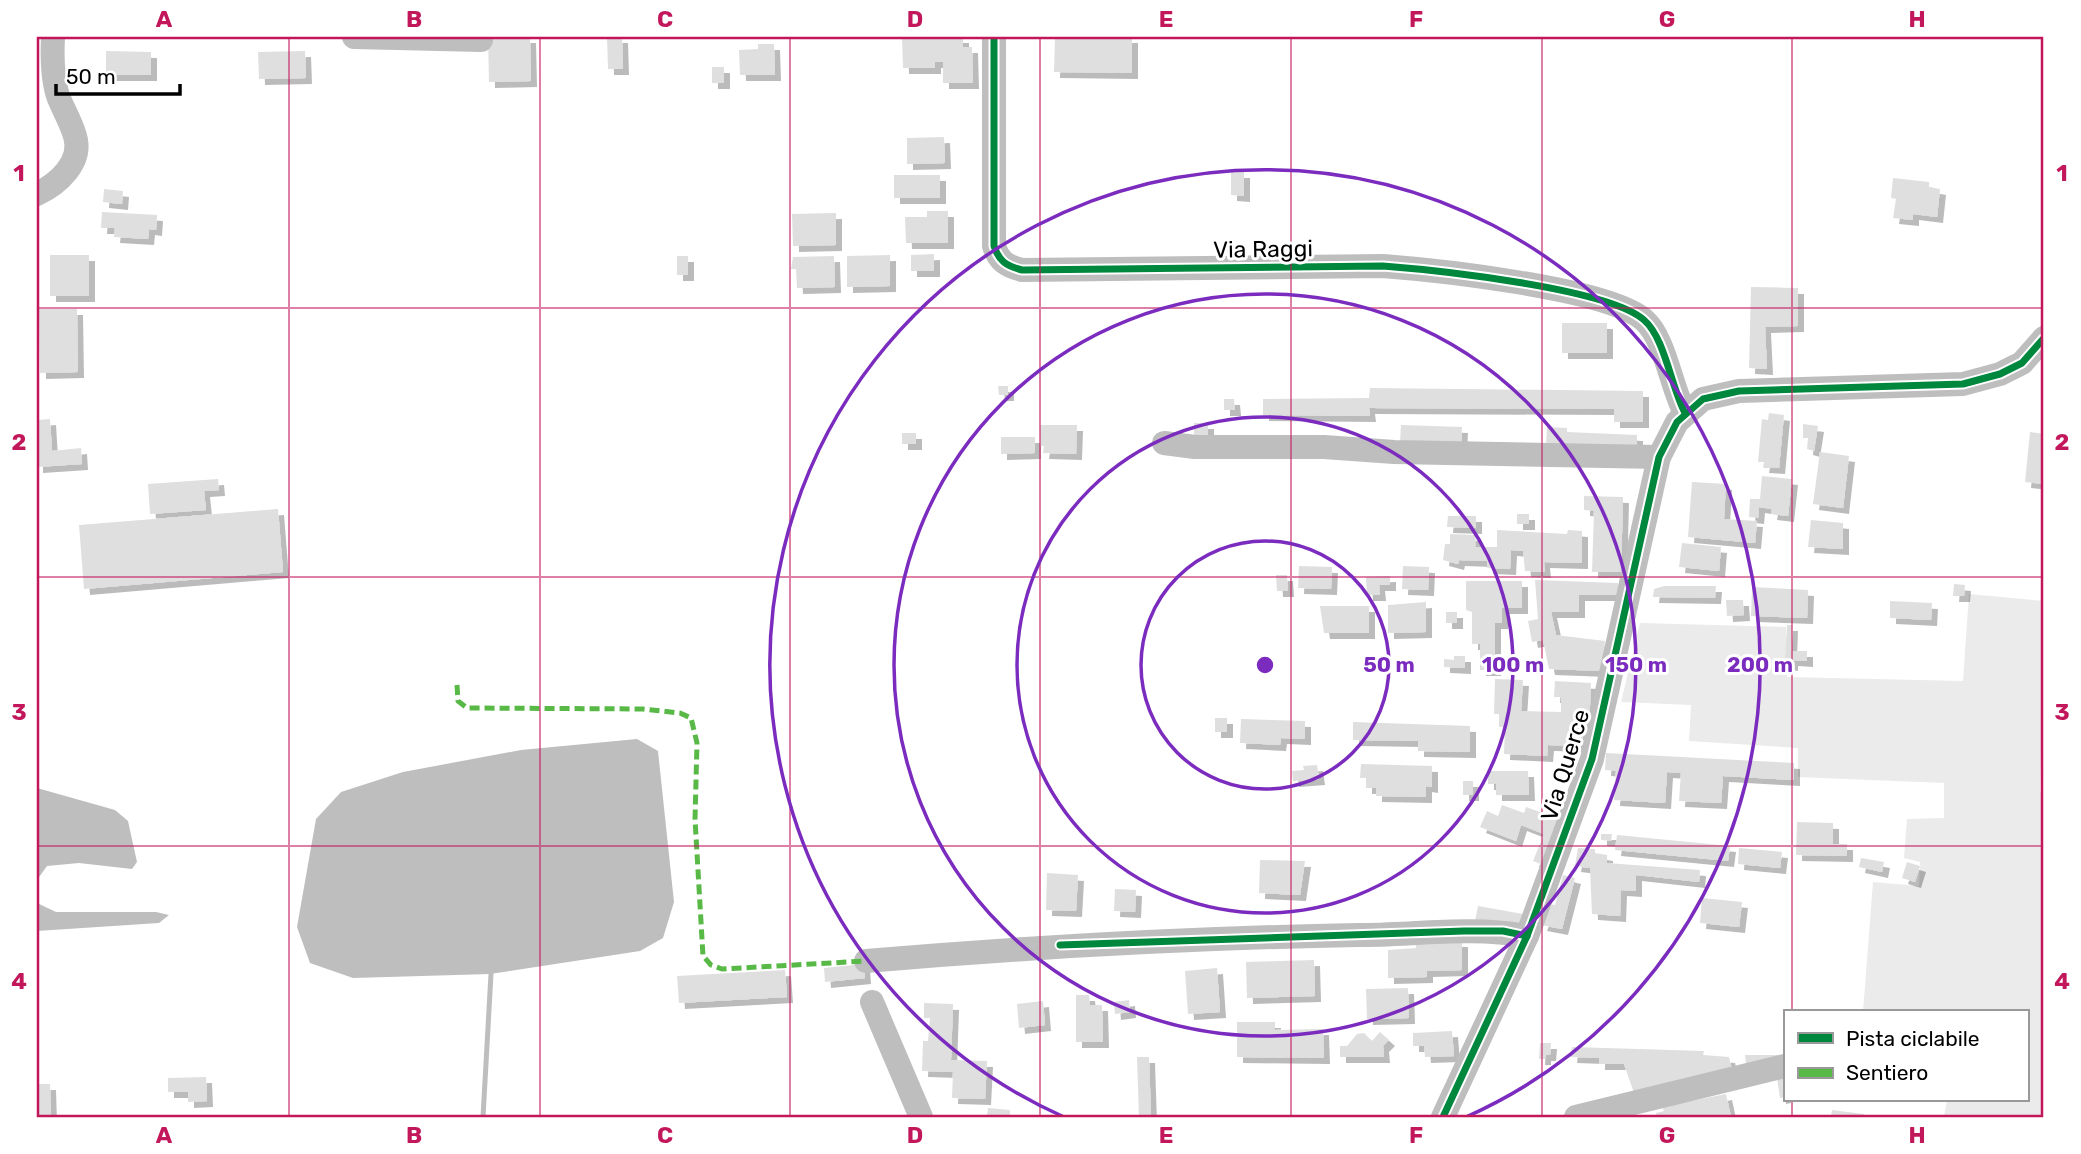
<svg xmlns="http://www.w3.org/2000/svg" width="2081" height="1154" viewBox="0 0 2081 1154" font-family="Rubik,sans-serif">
	<defs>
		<filter id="shadow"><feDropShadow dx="6" dy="6" stdDeviation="0" flood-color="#0004"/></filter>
	</defs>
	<rect width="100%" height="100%" fill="#fff"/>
	<polygon fill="#ebebeb" points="1969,594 2044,601 2040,790 2044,803 2044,1117 1944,1117 1947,1100 2027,1100 2027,1012 1863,1012 1873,882 1919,886 1920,862 1904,858 1907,819 1944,818 1944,783 1798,777 1798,748 1689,741 1691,705 1621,702 1640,623 1786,627 1787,677 1963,681"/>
	<g fill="#bebebe">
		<polygon points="637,739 658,751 674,902 663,938 640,951 490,974 353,978 310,963 297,927 316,819 341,792 403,772 521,750"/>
		<polygon points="37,788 115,810 128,821 137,862 132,869 79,863 47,866 37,880"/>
		<polygon points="37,903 56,912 156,912 169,915 159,923 37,931"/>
	</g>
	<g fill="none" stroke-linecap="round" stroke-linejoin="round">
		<polyline stroke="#bebebe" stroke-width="5" points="483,1117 491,974"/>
	</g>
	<g fill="#dfdfdf" filter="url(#shadow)">
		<polygon points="488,37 530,37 531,81 489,82"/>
		<polygon points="607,37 622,37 623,69 608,69"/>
		<polygon points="902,37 963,37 963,47 972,47 973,83 943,83 943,62 935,62 935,68 903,68"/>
		<polygon points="1055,37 1132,37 1132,73 1054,72"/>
		<polygon points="758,44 774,44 775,75 740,75 739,50 758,49"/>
		<polygon points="106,51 151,52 151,75 106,75"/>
		<polygon points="305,51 306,78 259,79 258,52"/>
		<rect x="712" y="67" width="12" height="16"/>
		<polygon points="944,137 945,163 907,164 907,138"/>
		<polygon points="1231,172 1244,172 1244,196 1231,195"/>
		<rect x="894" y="175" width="46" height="23"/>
		<polygon points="1893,178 1929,182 1929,187 1940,189 1937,217 1913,214 1913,220 1893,218 1896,199 1891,198"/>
		<polygon points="104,189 123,191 122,204 103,202"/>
		<polygon points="927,211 948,211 948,243 906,243 905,217 927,217"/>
		<polygon points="102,212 157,215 156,230 149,229 148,239 114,237 115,228 101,228"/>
		<polygon points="836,213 836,245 793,246 792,214"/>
		<polygon points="934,254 934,271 911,271 911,255"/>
		<rect x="50" y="255" width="39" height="41"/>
		<polygon points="890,255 890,286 847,287 847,256"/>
		<rect x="677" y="256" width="11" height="19"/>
		<polygon points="834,256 835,287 797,288 796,269 791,269 793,257"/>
		<polygon points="1751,287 1798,288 1798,326 1765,327 1767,369 1749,368"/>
		<polygon points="39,309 77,309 78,372 40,373"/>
		<rect x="1562" y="323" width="45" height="30"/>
		<polygon points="998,386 1008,386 1008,395 999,395"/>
		<polygon points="1370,388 1643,391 1643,422 1614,422 1614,409 1369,408 1370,416 1263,415 1263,399 1369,398"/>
		<polygon points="1224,399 1234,399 1235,410 1224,410"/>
		<polygon points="1769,413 1784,415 1779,468 1763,467 1764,462 1758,462 1762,419 1768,420"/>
		<polygon points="50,419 52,451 81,448 82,464 37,467 37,420"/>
		<rect x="1194" y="423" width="14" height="19"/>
		<polygon points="1803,424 1818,426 1814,451 1807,449 1808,438 1803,438"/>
		<polygon points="1040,425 1077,425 1076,454 1043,453 1044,446 1040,446"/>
		<polygon points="1401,425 1462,427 1461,446 1400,443"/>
		<polygon points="1547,427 1567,428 1567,432 1637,435 1637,446 1546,447"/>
		<polygon points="2030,432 2044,434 2044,484 2025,482"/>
		<rect x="902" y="433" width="14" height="11"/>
		<polygon points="1001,437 1035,437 1035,453 1001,454"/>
		<polygon points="1820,452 1849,456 1843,508 1813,504"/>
		<polygon points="1762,476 1792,479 1788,516 1771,514 1772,509 1759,507 1758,518 1749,517 1750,499 1760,499"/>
		<polygon points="218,479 219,490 204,491 206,510 150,514 148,484"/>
		<polygon points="1692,482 1726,484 1724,519 1757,521 1755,543 1688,537"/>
		<polygon points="1584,496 1623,497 1621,572 1592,572 1594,511 1584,510"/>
		<polygon points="278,509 283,572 84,589 79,525"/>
		<rect x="1517" y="514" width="12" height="10"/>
		<polygon points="1448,516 1476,516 1476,528 1447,527"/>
		<polygon points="1811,520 1843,523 1843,549 1808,547"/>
		<polygon points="1497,530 1567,534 1568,530 1582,531 1582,563 1544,562 1545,572 1525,571 1523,551 1511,550 1510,569 1487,568 1487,561 1459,560 1458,564 1443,560 1445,544 1450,544 1450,534 1476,535 1475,547 1497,547"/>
		<polygon points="1682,543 1721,547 1719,571 1679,567"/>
		<polygon points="1299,566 1332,567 1331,589 1298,588"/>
		<polygon points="1403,566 1429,567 1428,590 1402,589"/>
		<polygon points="1276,575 1287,575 1288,591 1277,591"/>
		<polygon points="1390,576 1390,585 1379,585 1380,595 1367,595 1366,577"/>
		<polygon points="1535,580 1618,583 1618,595 1579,595 1579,612 1551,612 1556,635 1605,641 1602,671 1549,669 1543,640 1532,642 1528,621 1538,619"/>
		<polygon points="1466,581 1522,581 1522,608 1502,608 1502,623 1495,623 1495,670 1480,670 1480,644 1472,644 1472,612 1466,610"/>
		<polygon points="1954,584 1965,585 1964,596 1953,596"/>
		<polygon points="1664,586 1716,586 1715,598 1653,597 1654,589"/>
		<polygon points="1752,587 1808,590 1807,618 1751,616"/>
		<polygon points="1726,600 1743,600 1744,615 1727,616"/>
		<polygon points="1890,601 1932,603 1931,620 1890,618"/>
		<polygon points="1426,602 1426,632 1388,633 1388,605"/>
		<polygon points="1320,606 1369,606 1369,633 1324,633"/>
		<rect x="1446" y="612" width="11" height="11"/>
		<polygon points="1787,625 1792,625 1791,651 1807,651 1807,661 1792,660 1792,665 1785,664"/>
		<polygon points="1454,656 1465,656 1465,668 1444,667 1444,659 1454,660"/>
		<polygon points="1495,679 1523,680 1521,711 1561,712 1561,697 1554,697 1555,681 1591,683 1589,730 1583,729 1582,746 1548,745 1547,756 1504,754 1505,727 1499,727 1499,714 1494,714"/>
		<rect x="1215" y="718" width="12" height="14"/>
		<polygon points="1241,719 1305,721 1305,739 1281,738 1280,745 1240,743"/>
		<polygon points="1353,722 1470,726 1470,752 1418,751 1418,741 1353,740"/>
		<polygon points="1606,753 1794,763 1794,780 1723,776 1721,803 1679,801 1681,773 1667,772 1665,803 1614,800 1616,771 1605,770"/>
		<polygon points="1361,764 1432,766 1432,787 1426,786 1426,797 1376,796 1376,788 1366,788 1366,778 1360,778"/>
		<polygon points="1317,765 1319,779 1293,781 1292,771 1304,770 1303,766"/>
		<polygon points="1488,771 1528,771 1529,795 1496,795 1496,784 1488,784"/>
		<rect x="1463" y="781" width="10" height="14"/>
		<polygon points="1502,805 1524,813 1526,807 1548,815 1549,811 1567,818 1548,867 1533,861 1544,834 1521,825 1516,841 1480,827 1487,811 1498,816"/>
		<polygon points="1797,822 1833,823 1833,844 1847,844 1847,856 1796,855"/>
		<polygon points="1601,834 1612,834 1611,841 1601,840"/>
		<polygon points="1617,835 1730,846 1728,861 1615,850"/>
		<polygon points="1578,848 1595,849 1595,853 1607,855 1607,863 1700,870 1699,882 1636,875 1636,891 1621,890 1620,916 1592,914 1590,868 1575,866"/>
		<polygon points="1739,848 1782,852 1780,868 1738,864"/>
		<polygon points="1861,858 1884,862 1882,872 1859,867"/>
		<polygon points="1260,860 1305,861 1300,895 1259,893"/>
		<polygon points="1907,862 1920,866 1915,882 1902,878"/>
		<polygon points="1047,873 1078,875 1076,911 1046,910"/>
		<polygon points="1563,875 1575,878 1562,929 1541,925 1549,904 1555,905"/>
		<polygon points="1115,889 1136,890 1135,912 1114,911"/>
		<polygon points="1702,898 1742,902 1739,927 1700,923"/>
		<polygon points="1478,906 1523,914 1520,929 1475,921"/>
		<polygon points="1416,941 1462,941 1462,970 1427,971 1427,977 1388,978 1388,950 1416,948"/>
		<polygon points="1314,960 1315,996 1247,998 1246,962"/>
		<polygon points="864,964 865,978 825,982 824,968"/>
		<polygon points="1217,968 1220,1012 1188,1014 1185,971"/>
		<polygon points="785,970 787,997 679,1003 677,976"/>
		<polygon points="1408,988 1409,1018 1367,1019 1366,989"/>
		<polygon points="1076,995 1089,995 1090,1005 1102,1005 1103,1042 1076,1042"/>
		<polygon points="1129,1000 1130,1012 1115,1014 1114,1002"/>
		<polygon points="1043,1001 1045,1025 1019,1028 1017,1004"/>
		<polygon points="924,1003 953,1004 951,1060 987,1061 985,1099 952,1098 953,1072 922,1071 923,1041 928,1041 930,1018 924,1018"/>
		<polygon points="1237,1022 1275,1022 1275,1030 1323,1029 1324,1058 1237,1057"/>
		<polygon points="1452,1031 1454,1056 1425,1057 1424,1046 1413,1046 1413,1033"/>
		<polygon points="1380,1032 1389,1040 1383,1046 1384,1057 1340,1057 1340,1046 1347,1046 1357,1034 1364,1033 1372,1041"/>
		<polygon points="1540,1043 1551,1043 1550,1055 1545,1055 1545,1059 1539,1059"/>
		<polygon points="1572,1047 1704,1051 1703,1055 1729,1057 1733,1074 1635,1096 1624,1064 1599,1064 1599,1058 1571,1057"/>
		<polygon points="1745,1055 1785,1055 1747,1072"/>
		<polygon points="1137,1057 1149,1057 1151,1117 1139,1117"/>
		<polygon points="206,1077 207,1101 188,1102 188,1092 168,1092 168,1078"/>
		<polygon points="1785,1077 1785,1097 1780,1098 1777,1078"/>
		<polygon points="37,1084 50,1084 51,1117 37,1117"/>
		<polygon points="1726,1094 1731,1117 1657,1117 1656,1113 1664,1111 1662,1107"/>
		<polygon points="988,1108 1010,1110 1010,1117 987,1117"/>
		<polygon points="1832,1110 1864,1114 1863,1117 1831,1117"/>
	</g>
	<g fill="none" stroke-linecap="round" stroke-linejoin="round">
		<g stroke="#bebebe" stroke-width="24">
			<polyline points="354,37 481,40"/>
			<path d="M994 37V246C999 261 1006 266 1022 270L1383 266C1435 270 1608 288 1644 320 1665 338 1671 387 1685 413"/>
			<path d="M37 194C58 184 83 162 75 136 71 122 63 109 58 96 52 77 52 57 53 37"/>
			<polyline points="1164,443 1195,447 1324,447 1394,452 1659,457"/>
			<path d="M866 961C1030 947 1193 938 1358 935 1414 935 1471 926 1527 936"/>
			<polyline points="872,1002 921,1117"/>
			<polyline points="1443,1117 1527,936 1592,759 1659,457 1677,422 1703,399 1739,391 1963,384 2000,374 2022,363 2044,338"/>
			<polyline points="1576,1117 1785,1066"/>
		</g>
		<polyline stroke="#58b947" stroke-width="5" stroke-dasharray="10 5" stroke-linecap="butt" points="457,685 458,701 467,708 643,709 680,713 691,718 697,743 695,819 703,956 711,965 722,969 866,961"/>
		<defs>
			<g id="cycleway">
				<path d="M994 37V246C999 261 1006 266 1022 270L1383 266C1435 270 1608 288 1644 320 1665 338 1671 387 1685 413"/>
				<polyline points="1060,945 1464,931 1503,931 1527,936"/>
				<polyline points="1443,1117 1527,936 1592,759 1659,457 1677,422 1703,399 1739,391 1963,384 2000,374 2022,363 2044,338"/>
			</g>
		</defs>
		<use href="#cycleway" stroke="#fff" stroke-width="11"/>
		<use href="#cycleway" stroke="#00873e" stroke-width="7"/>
	</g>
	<path fill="none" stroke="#c2185b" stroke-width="2" stroke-opacity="0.55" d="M289 37V1117M540 37V1117M790 37V1117M1040 37V1117M1291 37V1117M1542 37V1117M1792 37V1012M37 308H2044M37 577H2044M37 846H2044M1792 1100V1117"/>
	<g fill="none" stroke="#7b2cbf" stroke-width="3.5">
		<circle cx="1265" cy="665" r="124"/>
		<circle cx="1265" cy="665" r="248"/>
		<circle cx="1265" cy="665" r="371"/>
		<path d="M1064 1117A495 495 0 1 1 1466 1117"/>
	</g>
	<g text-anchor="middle" stroke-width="6" stroke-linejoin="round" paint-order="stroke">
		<g font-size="23" fill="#000" stroke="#fff">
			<text transform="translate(1263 249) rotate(-1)" y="8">Via Raggi</text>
			<text transform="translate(1565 765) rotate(-73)" y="8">Via Querce</text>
		</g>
	</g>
	<circle cx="1265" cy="665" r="10" fill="#7b2cbf" stroke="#fff" stroke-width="3.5"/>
	<g font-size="21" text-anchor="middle" font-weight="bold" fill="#7b2cbf" stroke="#fff" stroke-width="6" stroke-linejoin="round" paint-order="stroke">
		<text x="1389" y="672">50 m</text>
		<text x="1513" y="672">100 m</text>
		<text x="1636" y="672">150 m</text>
		<text x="1760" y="672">200 m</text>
	</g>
	<rect width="2081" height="1154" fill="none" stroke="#ffffff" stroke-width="77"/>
	<rect x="1784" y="1010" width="245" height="91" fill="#ffffff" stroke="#999999" stroke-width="2"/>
	<rect x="1798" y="1033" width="35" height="10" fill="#00873e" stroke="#999999" stroke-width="2"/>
	<text x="1846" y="1046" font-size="21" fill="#000000">Pista ciclabile</text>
	<rect x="1798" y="1068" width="35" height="10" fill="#58b947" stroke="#999999" stroke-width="2"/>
	<text x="1846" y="1080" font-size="21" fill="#000000">Sentiero</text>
	<path d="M56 84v10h124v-10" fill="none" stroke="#000000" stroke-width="3.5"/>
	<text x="66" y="84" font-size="21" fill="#000000" stroke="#ffffff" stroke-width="5" paint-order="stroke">50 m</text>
	<rect x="38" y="38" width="2004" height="1078" fill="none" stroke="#c2185b" stroke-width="2.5"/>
	<g font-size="23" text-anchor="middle" font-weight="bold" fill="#c2185b">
		<text x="164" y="27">A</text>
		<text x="414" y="27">B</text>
		<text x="665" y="27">C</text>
		<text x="915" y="27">D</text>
		<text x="1166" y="27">E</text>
		<text x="1416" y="27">F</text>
		<text x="1667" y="27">G</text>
		<text x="1917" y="27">H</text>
		<text x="19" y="181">1</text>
		<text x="2062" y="181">1</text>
		<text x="19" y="450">2</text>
		<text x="2062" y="450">2</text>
		<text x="19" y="720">3</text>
		<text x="2062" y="720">3</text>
		<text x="19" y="989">4</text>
		<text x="2062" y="989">4</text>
		<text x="164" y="1143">A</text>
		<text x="414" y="1143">B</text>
		<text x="665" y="1143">C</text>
		<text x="915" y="1143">D</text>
		<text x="1166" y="1143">E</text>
		<text x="1416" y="1143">F</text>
		<text x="1667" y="1143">G</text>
		<text x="1917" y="1143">H</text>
	</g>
</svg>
